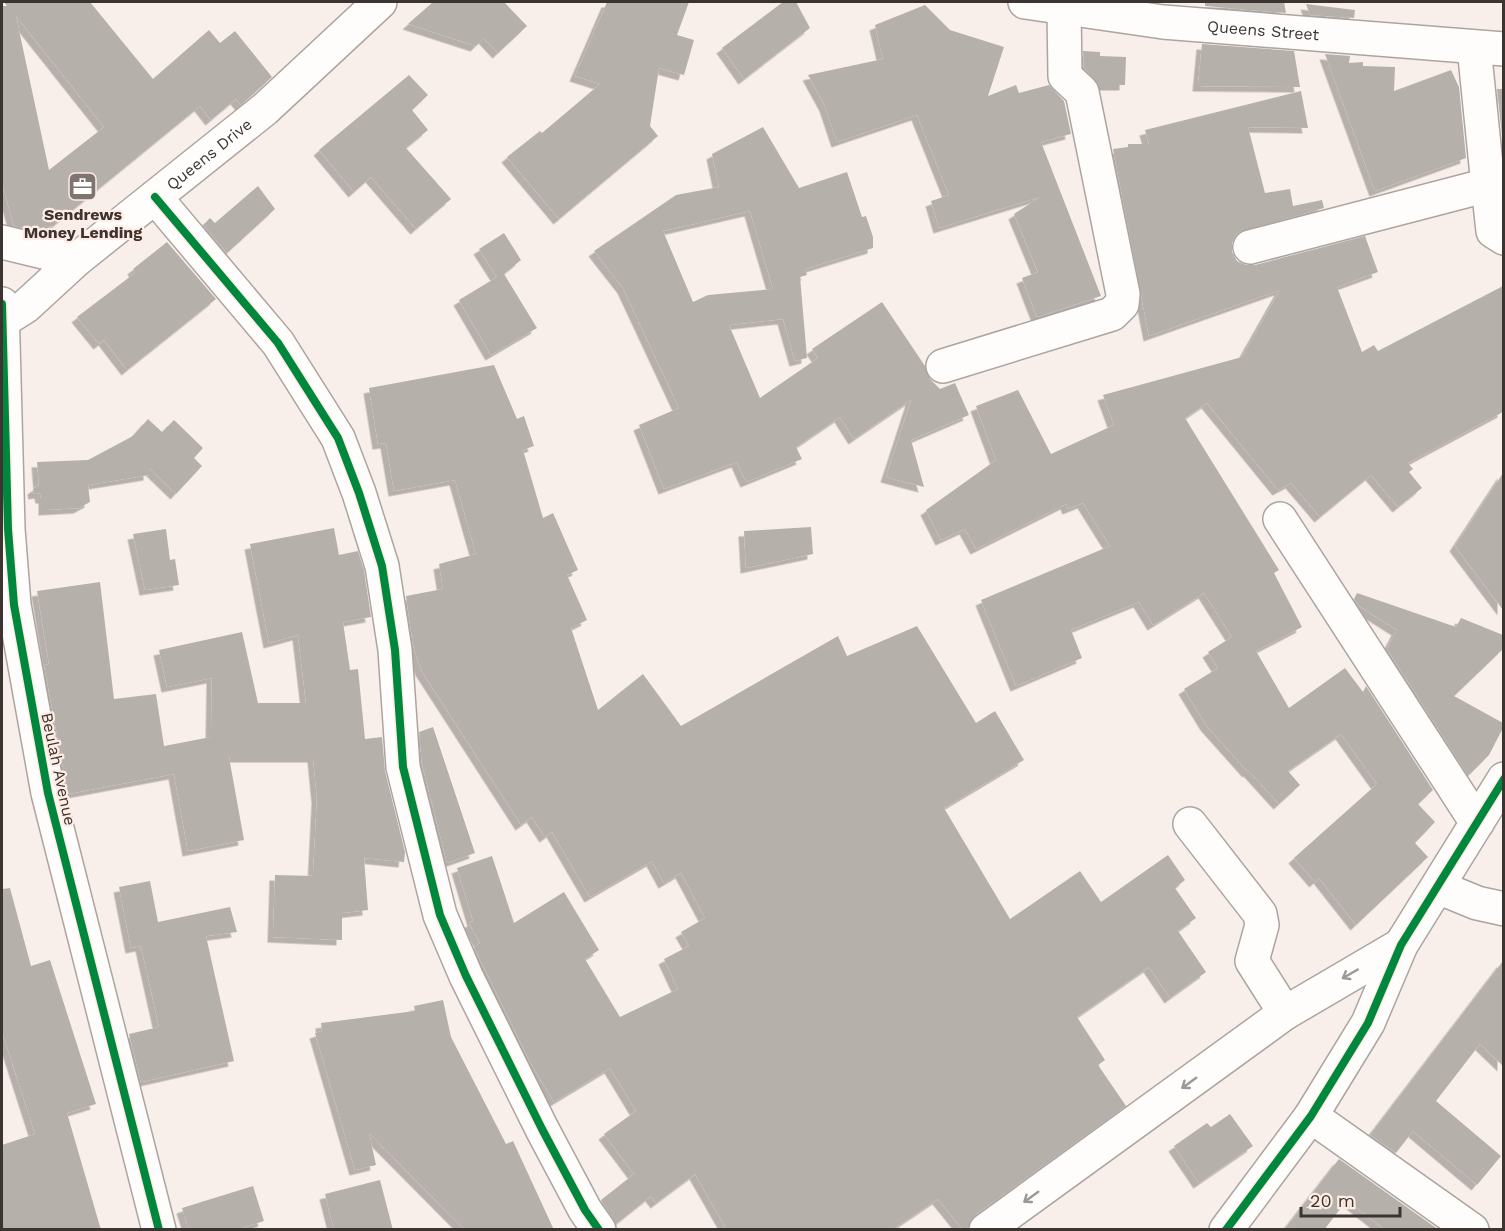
<svg xmlns="http://www.w3.org/2000/svg" width="1505" height="1231" viewBox="0 0 1505 1231" font-family="'Work Sans',sans-serif">
	<defs>
		<filter id="shadow"><feDropShadow dx="-5.5" dy="5.5" stdDeviation="0" flood-color="#0004"/></filter>
	</defs>
	<rect width="100%" height="100%" fill="#f9efea"/>
	<g fill="#b6b0ab" fill-rule="evenodd" filter="url(#shadow)">
		<path d="M4 2H90L153 79 209 30 220 43 235 31 272 77 241 105 236 99 211 120 200 106 53 226 29 229 14 226 2 183V6H7ZM16 16 104 127 49 170Z"/>
		<polygon points="433,2 504,2 527,26 498,53 484,38 476,46 408,24"/>
		<polygon points="607,2 689,2 677,35 694,40 684,75 659,68 650,126 658,136 559,219 507,157 540,131 542,133 600,84 575,76"/>
		<polygon points="783,2 796,2 810,28 744,79 722,48"/>
		<polygon points="1205,2 1284,2 1286,13 1205,6"/>
		<polygon points="1306,4 1355,10 1354,18 1310,15"/>
		<polygon points="925,5 950,30 1004,47 988,96 1016,85 1019,93 1049,85 1064,101 1071,134 1041,142 1101,296 1037,317 1022,278 1038,272 1014,214 1040,197 939,228 931,201 949,195 917,115 837,142 825,106 808,75 883,59 875,25"/>
		<polygon points="1202,44 1294,51 1300,87 1198,86"/>
		<polygon points="1083,51 1100,52 1100,56 1126,57 1125,85 1099,85 1084,68"/>
		<polygon points="1325,54 1350,56 1349,63 1363,62 1363,66 1395,67 1394,91 1451,70 1459,87 1466,158 1375,191"/>
		<polygon points="409,75 428,95 412,110 428,130 406,148 451,199 416,229 371,177 354,192 319,150"/>
		<polygon points="1497,89 1503,89 1503,145"/>
		<polygon points="1301,91 1308,128 1248,127 1265,193 1290,189 1293,206 1322,200 1324,208 1237,233 1232,243 1232,252 1237,261 1246,265 1255,265 1365,236 1378,272 1337,287 1362,352 1374,345 1378,351 1503,286 1503,412 1408,463 1413,469 1409,472 1422,488 1398,507 1371,475 1320,517 1291,483 1278,490 1207,403 1185,418 1279,570 1274,573 1302,627 1256,651 1289,708 1345,668 1363,692 1366,686 1433,790 1418,804 1435,822 1415,843 1428,857 1356,925 1319,878 1315,882 1294,858 1377,784 1341,734 1288,771 1300,785 1279,804 1249,771 1248,772 1206,725 1184,689 1218,668 1208,652 1232,637 1204,593 1153,625 1139,602 1071,630 1082,658 1016,686 981,600 1110,546 1083,503 1068,509 1066,504 976,549 965,529 941,540 926,510 996,460 976,406 1018,390 1051,454 1114,425 1103,395 1242,357 1280,290 1149,336 1113,149 1128,147 1128,144 1149,144 1145,130"/>
		<path d="M763 127 799 188 847 172 862 217 866 216 873 237V248L805 269 807 275 800 277 807 358 795 361 783 319 729 325 760 398 818 358 812 349 882 302 925 366 930 379 940 389 955 383 969 415 911 440 924 487 886 477 911 400 854 439 840 417 796 447 802 459 746 482 737 462 664 489 639 425 679 408 623 288 594 251 676 195 719 187 712 154ZM750 211 773 289 708 295 693 302 663 231Z"/>
		<polygon points="258,186 275,209 227,253 203,225 210,218 215,223"/>
		<polygon points="504,233 521,260 504,274 537,328 491,355 459,300 497,277 479,249"/>
		<polygon points="167,242 216,299 127,370 104,340 99,344 77,317 135,273 133,269"/>
		<polygon points="494,365 517,419 524,416 534,446 523,450 543,518 553,513 578,570 567,575 587,620 571,628 598,710 643,674 681,726 838,636 847,656 917,626 976,723 995,711 1024,760 944,808 1010,919 1080,871 1101,902 1168,855 1185,880 1175,888 1196,918 1178,931 1206,972 1170,998 1149,967 1077,1017 1105,1060 1098,1065 1126,1106 975,1215 968,1230 963,1230 938,1199 892,1230 727,1230 695,1174 656,1203 651,1196 616,1224 601,1200 634,1174 604,1134 636,1111 610,1068 554,1102 531,1064 474,947 480,943 469,923 473,921 457,868 492,856 514,923 564,892 599,950 585,959 620,1017 678,989 664,959 689,946 681,932 705,918 681,873 664,883 652,861 590,897 552,832 545,837 532,817 521,825 421,670 413,645 406,596 443,589 439,564 476,554 455,480 394,491 386,443 378,444 369,388"/>
		<polygon points="148,419 162,432 174,420 203,448 194,458 202,466 176,494 149,468 149,475 88,485 90,502 79,508 44,510 44,498 41,498 40,493 34,494 33,489 39,485 37,462 88,460 133,436"/>
		<polygon points="1503,473 1503,610 1455,546"/>
		<polygon points="811,527 813,554 746,568 744,531"/>
		<polygon points="334,528 339,555 358,551 364,570 371,617 343,622 350,670 358,669 365,739 382,737 385,771 405,852 404,862 364,858 368,910 342,913 342,940 273,937 275,875 313,876 317,798 313,757 229,757 244,840 188,851 174,774 68,794 44,665 49,664 37,591 100,582 114,699 156,694 164,746 211,737 212,678 167,687 159,650 242,632 258,703 306,703 298,635 269,643 250,544"/>
		<polygon points="166,529 170,560 175,559 179,585 145,590 133,534"/>
		<polygon points="1357,593 1456,627 1461,618 1503,635 1503,649 1454,696 1503,723 1503,728 1489,755 1470,774 1467,774 1387,649 1397,630 1359,606 1354,599"/>
		<polygon points="433,727 475,853 447,863 422,764 419,732"/>
		<polygon points="150,881 158,922 230,907 237,932 206,936 234,1061 141,1082 129,1034 159,1027 141,946 131,948 119,887"/>
		<polygon points="10,888 31,966 50,960 96,1104 67,1113 101,1230 2,1230 2,1145 35,1134 2,1031 2,889"/>
		<polygon points="1503,961 1503,1066 1480,1044 1436,1101 1501,1156 1477,1185 1413,1131 1396,1153 1370,1135"/>
		<polygon points="443,1000 451,1037 506,1144 513,1141 554,1230 465,1230 369,1133 376,1165 355,1170 315,1033 322,1031 321,1023 415,1011 414,1006"/>
		<polygon points="1230,1114 1253,1146 1199,1183 1174,1146 1207,1123 1211,1127"/>
		<polygon points="1339,1159 1439,1230 1385,1230 1347,1200 1324,1230 1284,1230"/>
		<polygon points="380,1180 393,1230 334,1230 325,1194"/>
		<polygon points="253,1186 264,1221 236,1230 189,1230 182,1208"/>
	</g>
	<g fill="none" stroke-linecap="round" stroke-linejoin="round">
		<defs>
			<g id="minor">
				<path id="s1" d="M1025 2 1163 22 1504 49"/>
				<polyline points="1488,185 1493,231 1504,238"/>
				<polyline points="155,197 278,343 338,438 359,493 382,566 395,650 403,767 440,915 466,976 542,1129 585,1210 599,1230"/>
				<polyline points="2,242 76,260"/>
				<polyline points="1250,247 1488,185 1474,47"/>
				<polyline points="2,304 8,529 14,605 48,793 159,1230"/>
				<path id="s2" d="M4 320 26 306 76 260 265 109 380 2"/>
				<polyline points="943,366 1112,314 1122,304 1123,294 1082,92 1065,76 1064,9"/>
				<polyline points="1280,519 1477,823"/>
				<polyline points="1190,824 1260,914 1262,925 1252,961 1285,1013"/>
				<polyline points="1438,887 1477,903 1504,909"/>
				<polyline points="1311,1116 1472,1230"/>
				<polyline points="986,1230 1285,1013 1401,945"/>
				<polyline points="1226,1230 1311,1116 1368,1023 1401,945 1504,779"/>
			</g>
		</defs>
		<use href="#minor" stroke="#aca4a0" stroke-width="36"/>
		<use href="#minor" stroke="#fefdfc" stroke-width="33"/>
		<defs>
			<g id="cycleway">
				<polyline points="155,197 278,343 338,438 359,493 382,566 395,650 403,767 440,915 466,976 542,1129 585,1210 599,1230"/>
				<polyline points="2,304 8,529 14,605 48,793 159,1230"/>
				<polyline points="1226,1230 1311,1116 1368,1023 1401,945 1504,779"/>
			</g>
		</defs>
		<use href="#cycleway" stroke="#ffece4" stroke-width="11"/>
		<use href="#cycleway" stroke="#00873e" stroke-width="8"/>
	</g>
	<defs><path id="oneway-shaft" d="M-6 0H5M1.5-3L5.5 0L1.5 3" fill="none" stroke-width="1.6" stroke-linecap="round" stroke-linejoin="round" transform="scale(1.5)"/></defs>
	<g stroke="#9c9896">
		<use href="#oneway-shaft" transform="translate(1350 974) rotate(150)"/>
		<use href="#oneway-shaft" transform="translate(1189 1083) rotate(144)"/>
		<use href="#oneway-shaft" transform="translate(1031 1197) rotate(144)"/>
	</g>
	<defs>
		<symbol id="office-square" viewBox="-11 -11 22 22"><rect x="-9" y="-9" width="18" height="18" rx="4" fill="#7e7571" stroke="#ffece4"/><path d="M-6-3h4V-5.5h4V-3h4V5H-6ZM-1-4.5V-3h2v-1.5ZM-6 0V1H6V0Z" fill="#fff"/></symbol>
	</defs>
	<g fill-rule="evenodd">
		<use href="#office-square" x="66" y="170" width="33" height="33"/>
	</g>
	<g text-anchor="middle" stroke-width="4.5" stroke-linejoin="round" paint-order="stroke">
		<g font-size="16" fill="#3b3430" stroke="#ffece4">
			<text dy="6" stroke="none"><textPath href="#s1" startOffset="240">Queens Street</textPath></text>
			<text dy="6" stroke="none"><textPath href="#s2" startOffset="264">Queens Drive</textPath></text>
			<text transform="translate(59 769) rotate(78)" y="6">Beulah Avenue</text>
		</g>
		<g font-size="16" font-weight="bold" fill="#3b3430" stroke="#ffece4">
			<text x="83" y="220">Sendrews<tspan x="83" dy="18">Money Lending</tspan></text>
		</g>
	</g>
	<rect width="1505" height="1231" fill="none" stroke="#3b3430" stroke-width="6"/>
	<path d="M1301 1207v9h99v-9" fill="none" stroke="#3b3430" stroke-width="3"/>
	<text x="1310" y="1207" font-size="18" fill="#3b3430" stroke="#ffece4" stroke-width="4.5" paint-order="stroke">20 m</text>
</svg>
